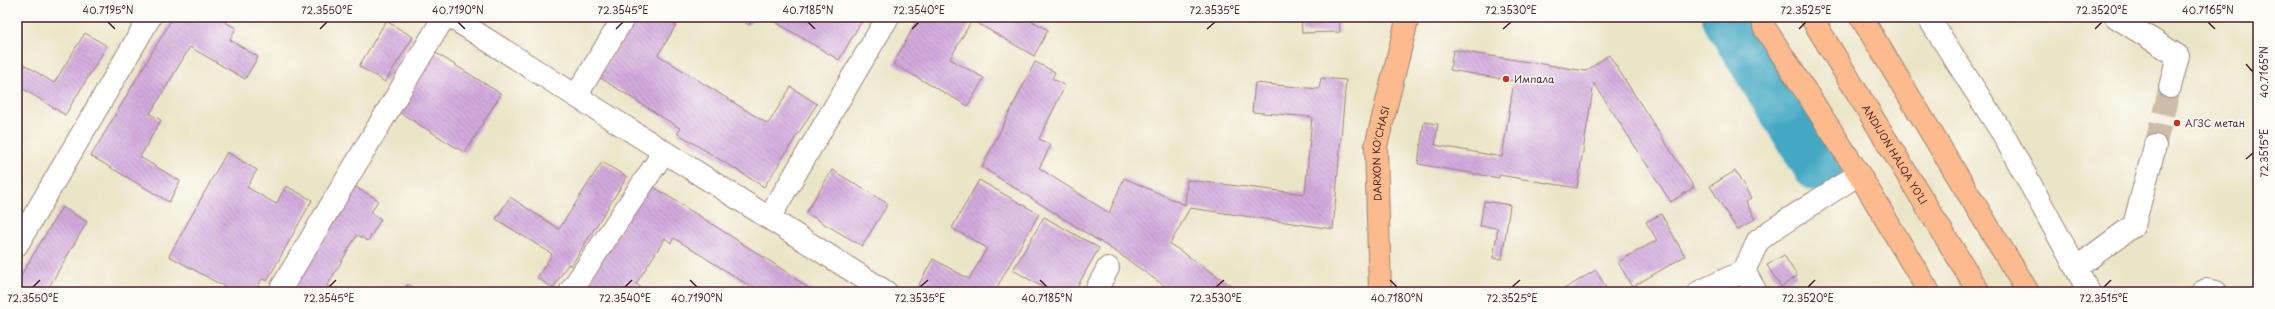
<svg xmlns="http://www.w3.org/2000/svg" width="2275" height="309" viewBox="0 0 2275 309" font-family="'Playpen Sans',sans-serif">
	<defs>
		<pattern id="building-back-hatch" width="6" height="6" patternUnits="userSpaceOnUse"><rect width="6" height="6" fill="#d2aadd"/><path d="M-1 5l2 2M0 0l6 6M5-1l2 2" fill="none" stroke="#ac8ab3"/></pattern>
	</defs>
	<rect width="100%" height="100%" fill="#fdfcf7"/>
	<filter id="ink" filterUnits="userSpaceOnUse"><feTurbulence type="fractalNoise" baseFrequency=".025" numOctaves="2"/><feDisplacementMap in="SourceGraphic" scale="8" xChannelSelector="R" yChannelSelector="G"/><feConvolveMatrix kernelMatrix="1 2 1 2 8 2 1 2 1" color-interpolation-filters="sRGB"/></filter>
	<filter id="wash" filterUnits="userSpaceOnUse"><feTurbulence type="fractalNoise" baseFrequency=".012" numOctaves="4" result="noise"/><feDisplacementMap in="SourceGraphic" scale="16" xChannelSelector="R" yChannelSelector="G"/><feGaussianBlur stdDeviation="0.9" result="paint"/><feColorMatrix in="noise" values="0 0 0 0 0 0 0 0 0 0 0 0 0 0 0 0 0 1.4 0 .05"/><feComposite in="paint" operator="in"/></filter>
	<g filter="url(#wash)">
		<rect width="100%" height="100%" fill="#ebe5c7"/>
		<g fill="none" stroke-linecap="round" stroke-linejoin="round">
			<polyline stroke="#43a8c3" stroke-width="56" points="1730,17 1820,164"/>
		</g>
		<g id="blocks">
			<g fill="url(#building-back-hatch)">
				<polygon points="173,17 228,17 225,22 236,28 230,40 258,57 245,79 190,47 150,114 161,120 140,157 180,181 169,202 91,156"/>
				<polygon points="637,17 681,17 658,55 768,124 791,87 817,104 764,187 677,133 681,129 599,77"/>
				<polygon points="737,17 753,17 749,25"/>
				<polygon points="767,17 864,17 839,60"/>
				<polygon points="919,17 1025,17 1048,30 1034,56 972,20 950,59 984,78 968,106 893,64"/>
				<polygon points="1301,17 1339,17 1340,32 1302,33"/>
				<polygon points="386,21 413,37 385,82 359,66"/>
				<polygon points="85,33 107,46 65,115 17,85 17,60 54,83"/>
				<polygon points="1453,50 1586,71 1609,55 1694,187 1671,202 1594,83 1577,188 1499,175 1499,178 1418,164 1424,122 1438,124 1435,145 1502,157 1514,81 1450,70"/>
				<polygon points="436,53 501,94 465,153 399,112"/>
				<polygon points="1035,62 1055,72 1052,78 1065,86 1039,139 1051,145 1039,168 1109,213 1124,178 1185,205 1187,180 1305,194 1312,117 1252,112 1255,83 1319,89 1321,78 1346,80 1333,229 1190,208 1170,244 1241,292 1173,292 1121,255 982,167"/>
				<polygon points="227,152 257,170 247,187 276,204 286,186 312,200 267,281 262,279 255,292 222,292 225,287 169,256"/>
				<polygon points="602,162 627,177 571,266 568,264 553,288 537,278 552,254 496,219 510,197 559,229"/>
				<polygon points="832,170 888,204 862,246 806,213"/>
				<polygon points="1735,171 1751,199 1745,202 1755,219 1737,230 1710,186"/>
				<polygon points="979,180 1039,214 994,292 929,292 918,286 933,259 969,279 987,248 952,228"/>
				<polygon points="649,184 776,265 814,292 759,292 674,238 671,243 665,238 636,284 648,292 581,292"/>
				<polygon points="352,185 378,200 371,213 381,219 368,241 357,235 327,286 337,292 288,292"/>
				<polygon points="1484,201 1510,205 1502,259 1493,258 1498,228 1480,226"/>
				<polygon points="62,207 87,222 46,292 17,292 17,282"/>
				<polygon points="1661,214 1685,256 1632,287 1618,262 1657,240 1646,222"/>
				<polygon points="1044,217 1099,248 1074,292 1051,292 1013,270"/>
				<polygon points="1784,255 1797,276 1781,287 1767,265"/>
				<polygon points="1596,270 1607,290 1604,292 1559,292"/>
				<polygon points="408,284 420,292 403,292"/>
			</g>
		</g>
	</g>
	<g filter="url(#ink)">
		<use href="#blocks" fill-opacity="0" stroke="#9a8279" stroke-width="1"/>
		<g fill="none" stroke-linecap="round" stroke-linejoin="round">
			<polyline stroke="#cbbda8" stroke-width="22" stroke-dasharray="22 11" stroke-linecap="butt" points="2155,146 2170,87"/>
			<defs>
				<g id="minor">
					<polyline points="451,17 886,292"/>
					<polyline points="1928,17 2003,134 2089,292"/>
					<polyline points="2116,17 2178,56 2170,87"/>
					<polyline points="576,96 624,17"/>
					<polyline points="769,218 888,17"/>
					<polyline points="17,245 150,17"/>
					<polyline points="2076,268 2134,225 2155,146"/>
					<polyline points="279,292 444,17"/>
					<polyline points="570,292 664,152"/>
					<polyline points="1095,292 1108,268"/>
					<polyline points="1699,292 1744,271"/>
					<polyline points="1756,292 1744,271 1758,241 1772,230 1859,174"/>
					<polyline points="2202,292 2206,290 2216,292"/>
				</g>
				<g id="major">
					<path id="s1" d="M1380 292 1376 146 1408 17"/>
				</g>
				<g id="highway">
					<polyline points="1763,17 1764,27 1859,174 1929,292"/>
					<path id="s2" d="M1811 17 1979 292"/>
					<polyline points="1861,17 2028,292"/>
				</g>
			</defs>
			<use href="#minor" stroke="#9a8279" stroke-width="24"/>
			<use href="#major" stroke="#9a8279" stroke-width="24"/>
			<use href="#highway" stroke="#9a8279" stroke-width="24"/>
			<use href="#minor" stroke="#fff" stroke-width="22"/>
			<use href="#major" stroke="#fbbb8c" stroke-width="22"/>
			<use href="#highway" stroke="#fbbb8c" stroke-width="22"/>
		</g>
	</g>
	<path fill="none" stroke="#4a1f2b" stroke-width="1.5" d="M108 22 115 29M458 22 465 29M808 22 815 29M2208 22 2215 29M320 29 327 22M616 29 623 22M912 29 919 22M1207 29 1215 22M1503 29 1511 22M1799 29 1806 22M2095 29 2102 22M2246 64 2253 72M2246 159 2253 153M690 280 697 287M1040 280 1047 287M1390 280 1397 287M33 287 40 280M329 287 336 280M625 287 632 280M920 287 928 280M1216 287 1224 280M1512 287 1520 280M1808 287 1815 280M2104 287 2111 280"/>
	<g fill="#c8321e" stroke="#fdfcf7" stroke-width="1.5">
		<circle cx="1506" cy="79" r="4"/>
		<circle cx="2177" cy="123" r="4"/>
	</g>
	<g text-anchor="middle" stroke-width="3" stroke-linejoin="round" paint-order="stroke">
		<g font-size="10" fill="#4a1f2b" stroke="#fdfcf7" text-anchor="start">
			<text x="1514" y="83">Импала</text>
			<text x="2185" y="127">АГЗС метан</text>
		</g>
		<g font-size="10" fill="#4a1f2b" stroke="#fdfcf7">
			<text dy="4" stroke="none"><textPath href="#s1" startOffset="139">DARXON KO'CHASI</textPath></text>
			<text dy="4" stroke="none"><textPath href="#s2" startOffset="161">ANDIJON HALQA YO‘LI</textPath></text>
		</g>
	</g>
	<rect width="2275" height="309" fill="none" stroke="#fdfcf7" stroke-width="44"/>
	<rect x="22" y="22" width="2231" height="265" fill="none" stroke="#4a1f2b" stroke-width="1.5"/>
	<g font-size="10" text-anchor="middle" fill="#4a1f2b">
		<text x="108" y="14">40.7195°N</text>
		<text x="327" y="14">72.3550°E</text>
		<text x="458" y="14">40.7190°N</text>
		<text x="623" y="14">72.3545°E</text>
		<text x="808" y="14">40.7185°N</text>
		<text x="919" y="14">72.3540°E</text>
		<text x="1215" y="14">72.3535°E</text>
		<text x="1511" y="14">72.3530°E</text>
		<text x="1806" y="14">72.3525°E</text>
		<text x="2102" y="14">72.3520°E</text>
		<text x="2208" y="14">40.7165°N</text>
		<text transform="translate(2264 72) rotate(-90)" y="4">40.7165°N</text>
		<text transform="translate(2264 153) rotate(-90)" y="4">72.3515°E</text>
		<text x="33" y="302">72.3550°E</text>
		<text x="329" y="302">72.3545°E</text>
		<text x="625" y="302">72.3540°E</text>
		<text x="697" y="302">40.7190°N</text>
		<text x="920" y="302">72.3535°E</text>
		<text x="1047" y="302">40.7185°N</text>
		<text x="1216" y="302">72.3530°E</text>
		<text x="1397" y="302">40.7180°N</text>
		<text x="1512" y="302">72.3525°E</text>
		<text x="1808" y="302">72.3520°E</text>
		<text x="2104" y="302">72.3515°E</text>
	</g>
</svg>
